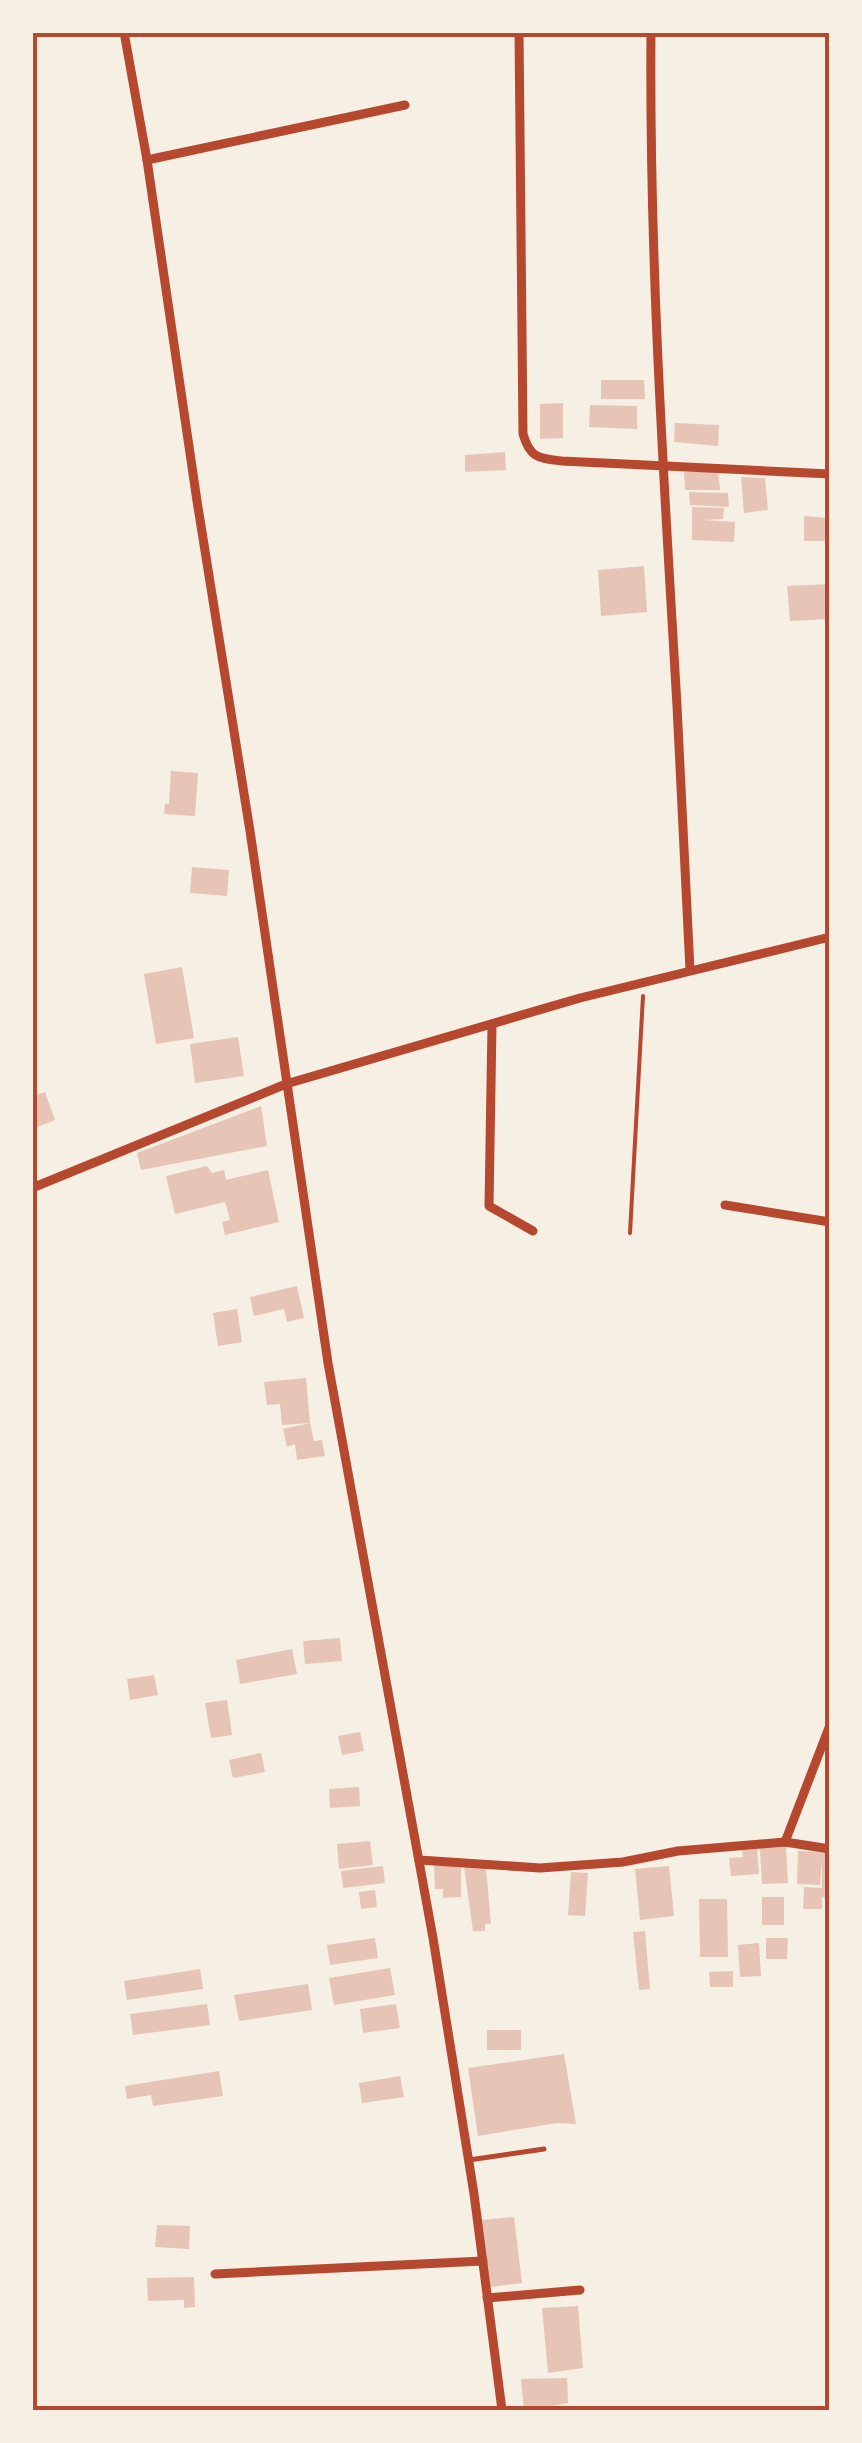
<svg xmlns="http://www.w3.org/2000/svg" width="862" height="2443" viewBox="0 0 862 2443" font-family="Raleway,sans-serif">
	<rect width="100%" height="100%" fill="#f6efe4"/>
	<g fill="#e6c5b7">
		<polygon points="601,380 644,380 645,399 601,399"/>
		<polygon points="563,403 563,438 540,439 540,404"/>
		<polygon points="590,405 637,406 637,429 589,427"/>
		<polygon points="675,423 719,425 718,446 674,442"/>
		<polygon points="505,452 506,470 465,472 465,455"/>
		<polygon points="684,472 718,472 720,490 685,490"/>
		<polygon points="741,477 765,478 768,510 744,513"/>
		<polygon points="689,492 728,493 729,507 690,505"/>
		<polygon points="692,507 724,508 723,519 703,520 735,522 734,542 692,540"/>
		<polygon points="804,516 830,518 830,541 804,541"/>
		<polygon points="644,566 647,612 601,616 598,570"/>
		<polygon points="830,584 830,619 790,621 787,586"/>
		<polygon points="171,771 198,773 195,816 164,814 165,804 169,804"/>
		<polygon points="192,867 229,870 227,896 190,893"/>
		<polygon points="182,967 194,1038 156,1044 144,974"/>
		<polygon points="238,1037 244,1076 195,1083 190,1044"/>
		<polygon points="45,1092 55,1120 37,1127 32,1115 32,1096"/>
		<polygon points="261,1106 267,1146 141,1170 137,1153"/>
		<polygon points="207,1166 212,1173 224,1170 226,1180 268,1170 279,1222 225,1235 222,1222 230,1220 225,1202 175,1214 166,1176"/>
		<polygon points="297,1286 304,1318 287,1322 284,1309 254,1316 250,1297"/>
		<polygon points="237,1309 242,1342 218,1346 213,1313"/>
		<polygon points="306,1378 310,1423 314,1441 322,1440 325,1456 297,1460 295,1444 287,1447 283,1429 310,1423 282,1425 280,1404 267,1405 264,1382"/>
		<polygon points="340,1638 342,1661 305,1664 303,1641"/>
		<polygon points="292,1649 297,1674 240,1684 236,1660"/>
		<polygon points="154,1675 158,1695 130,1700 127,1679"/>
		<polygon points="227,1700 232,1735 211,1738 205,1703"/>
		<polygon points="360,1732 364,1751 342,1755 338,1736"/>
		<polygon points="261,1753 265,1772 233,1778 229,1760"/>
		<polygon points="359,1787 360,1806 330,1808 329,1789"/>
		<polygon points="370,1841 373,1865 339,1869 337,1844"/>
		<polygon points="786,1846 788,1883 762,1884 760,1848"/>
		<polygon points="757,1849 759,1874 731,1876 729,1858 743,1857 742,1850"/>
		<polygon points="798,1851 830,1852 830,1898 822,1897 822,1909 803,1909 804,1887 822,1888 822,1861 820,1885 797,1884"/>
		<polygon points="461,1865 461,1897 443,1898 443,1889 435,1889 434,1866"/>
		<polygon points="383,1866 385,1883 343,1888 341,1871"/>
		<polygon points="669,1866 674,1916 640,1920 635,1869"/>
		<polygon points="464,1867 486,1868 491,1924 485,1924 485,1931 473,1931"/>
		<polygon points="571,1872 588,1873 585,1916 568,1915"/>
		<polygon points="375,1890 377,1907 361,1909 359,1892"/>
		<rect x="762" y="1897" width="22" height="28"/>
		<polygon points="699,1899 727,1899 728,1957 700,1957"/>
		<polygon points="645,1931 650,1989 639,1990 633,1932"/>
		<polygon points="375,1938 378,1958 330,1965 327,1945"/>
		<polygon points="766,1938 788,1938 787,1959 766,1959"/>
		<polygon points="759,1943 761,1976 740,1977 738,1945"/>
		<polygon points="390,1968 395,1995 334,2005 329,1978"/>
		<polygon points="200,1969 203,1989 127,2000 124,1981"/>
		<polygon points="733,1971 733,1987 710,1987 709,1972"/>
		<polygon points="308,1984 312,2010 239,2021 234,1995"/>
		<polygon points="207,2004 210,2025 133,2035 130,2014"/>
		<polygon points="396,2004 400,2028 363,2033 360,2009"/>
		<rect x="487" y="2030" width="34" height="20"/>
		<polygon points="564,2054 576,2124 557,2123 478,2136 468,2068"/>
		<polygon points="219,2071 223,2096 153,2106 151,2095 127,2099 125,2086"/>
		<polygon points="400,2076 404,2097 362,2103 359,2083"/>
		<polygon points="514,2217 522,2283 490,2287 481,2220"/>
		<polygon points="157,2225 190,2226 189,2249 155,2247"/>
		<polygon points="194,2277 195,2307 184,2308 184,2300 148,2301 147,2278"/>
		<polygon points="578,2306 583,2368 548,2373 542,2308"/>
		<polygon points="567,2378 568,2403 541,2408 542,2410 524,2410 521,2379"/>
	</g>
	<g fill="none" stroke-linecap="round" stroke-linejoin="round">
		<polyline stroke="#b5482f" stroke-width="4" points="630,1233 643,996"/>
		<polyline stroke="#b5482f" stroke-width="5" points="469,2160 544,2149"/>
		<g stroke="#b5482f" stroke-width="9">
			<polyline points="124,32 147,160 197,501 250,831 328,1363 433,1938 474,2194 502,2410"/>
			<path d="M519 32 523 434C530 458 538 458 562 461L830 474"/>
			<path d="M651 32C649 257 664 481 677 706 682 794 686 882 690 970"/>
			<polyline points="147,160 405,105"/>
			<polyline points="492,1024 489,1206 533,1231"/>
			<polyline points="32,1188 286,1084 580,998 830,937"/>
			<polyline points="725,1205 830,1222"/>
			<polyline points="785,1842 830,1725"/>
			<polyline points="419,1860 540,1868 623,1862 678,1851 785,1842 830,1849"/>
			<polyline points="215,2274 483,2261"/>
			<polyline points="487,2298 580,2290"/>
		</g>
	</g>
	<rect width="862" height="2443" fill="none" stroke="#f6efe4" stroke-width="70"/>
	<rect x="35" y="35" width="792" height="2373" fill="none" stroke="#b5482f" stroke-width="4"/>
</svg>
